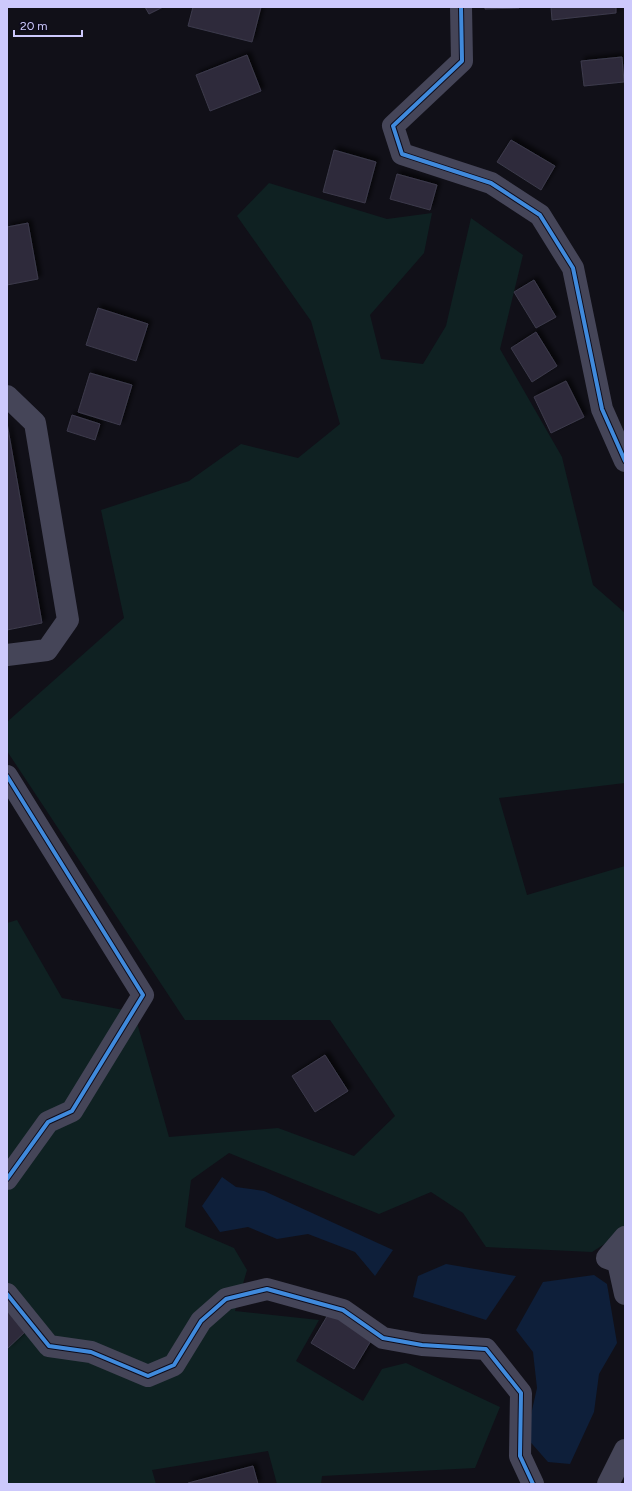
<svg xmlns="http://www.w3.org/2000/svg" width="632" height="1491" viewBox="0 0 632 1491" font-family="Figtree,sans-serif">
	<defs>
		<filter id="shadow"><feDropShadow dx="3.5" dy="-3.5" stdDeviation="2" flood-color="#0009"/></filter>
	</defs>
	<rect width="100%" height="100%" fill="#111018"/>
	<polygon fill="#0f2122" points="269,183 387,219 432,213 424,253 370,315 381,359 423,364 446,326 471,218 523,255 500,349 562,457 593,585 625,613 625,783 499,798 527,895 625,866 625,1231 592,1252 486,1247 463,1213 431,1192 379,1214 229,1153 191,1180 185,1227 234,1248 247,1270 235,1311 319,1320 296,1361 363,1401 382,1369 406,1363 500,1407 475,1468 322,1476 321,1484 277,1484 268,1451 152,1470 156,1484 7,1484 7,923 17,920 62,998 134,1012 169,1137 278,1128 354,1156 395,1116 330,1020 185,1020 7,751 7,722 124,618 101,510 189,481 241,444 298,458 340,424 311,321 237,216"/>
	<g fill="#0e1f3a">
		<polygon points="222,1177 236,1187 264,1191 393,1250 375,1276 355,1252 308,1234 277,1239 248,1227 220,1232 202,1206"/>
		<polygon points="446,1264 516,1276 486,1320 413,1297 418,1276"/>
		<polygon points="594,1275 607,1284 617,1343 599,1374 594,1412 570,1464 548,1462 526,1437 537,1388 533,1352 516,1330 543,1282"/>
	</g>
	<g fill="#2f2c3a" stroke="#3c3a4c" filter="url(#shadow)">
		<polygon points="145,7 163,7 149,14"/>
		<polygon points="193,7 261,7 252,42 188,26"/>
		<polygon points="485,7 519,7 519,8 485,9"/>
		<polygon points="551,7 616,7 616,13 552,20"/>
		<polygon points="247,55 261,91 210,111 196,75"/>
		<polygon points="622,57 624,82 584,86 581,61"/>
		<polygon points="511,140 555,166 541,190 497,162"/>
		<polygon points="334,150 376,162 365,203 323,192"/>
		<polygon points="397,174 437,185 430,210 390,199"/>
		<polygon points="28,223 38,279 7,285 7,227"/>
		<polygon points="534,280 556,317 536,328 514,292"/>
		<polygon points="98,308 148,324 136,361 86,345"/>
		<polygon points="536,332 557,366 532,382 511,348"/>
		<polygon points="90,373 132,385 120,425 78,412"/>
		<polygon points="566,381 584,417 551,433 534,397"/>
		<polygon points="72,415 100,424 95,440 67,431"/>
		<polygon points="7,423 42,623 7,630"/>
		<polygon points="325,1055 348,1091 315,1112 292,1076"/>
		<polygon points="7,1310 27,1330 7,1349"/>
		<polygon points="329,1313 372,1339 354,1369 311,1343"/>
		<polygon points="253,1466 258,1484 188,1484 188,1483"/>
	</g>
	<g fill="none" stroke-linecap="round" stroke-linejoin="round">
		<g stroke="#454558" stroke-width="22">
			<polyline points="461,7 462,61 393,126 402,154 491,183 540,215 573,268 602,409 625,461"/>
			<polyline points="7,396 35,423 68,620 47,650 7,655"/>
			<polyline points="7,776 143,995 72,1111 48,1122 7,1179"/>
			<polyline points="625,1237 607,1258 618,1262 625,1294"/>
			<polyline points="7,1294 49,1346 91,1352 148,1376 174,1365 201,1321 226,1299 267,1289 343,1310 383,1338 422,1345 486,1349 521,1393 520,1456 533,1484"/>
			<polyline points="608,1484 625,1450"/>
		</g>
		<defs>
			<g id="cycleway">
				<polyline points="461,7 462,61 393,126 402,154 491,183 540,215 573,268 602,409 625,461"/>
				<polyline points="7,776 143,995 72,1111 48,1122 7,1179"/>
				<polyline points="7,1294 49,1346 91,1352 148,1376 174,1365 201,1321 226,1299 267,1289 343,1310 383,1338 422,1345 486,1349 521,1393 520,1456 533,1484"/>
			</g>
		</defs>
		<use href="#cycleway" stroke="#0e0c1b" stroke-width="6"/>
		<use href="#cycleway" stroke="#408adc" stroke-width="4"/>
	</g>
	<rect width="632" height="1491" fill="none" stroke="#cdc9fc" stroke-width="16"/>
	<path d="M14 30v6h68v-6" fill="none" stroke="#cdc9fc" stroke-width="2"/>
	<text x="20" y="30" font-size="12" fill="#cdc9fc" stroke="#0e0c1b" stroke-width="3" paint-order="stroke">20 m</text>
</svg>
